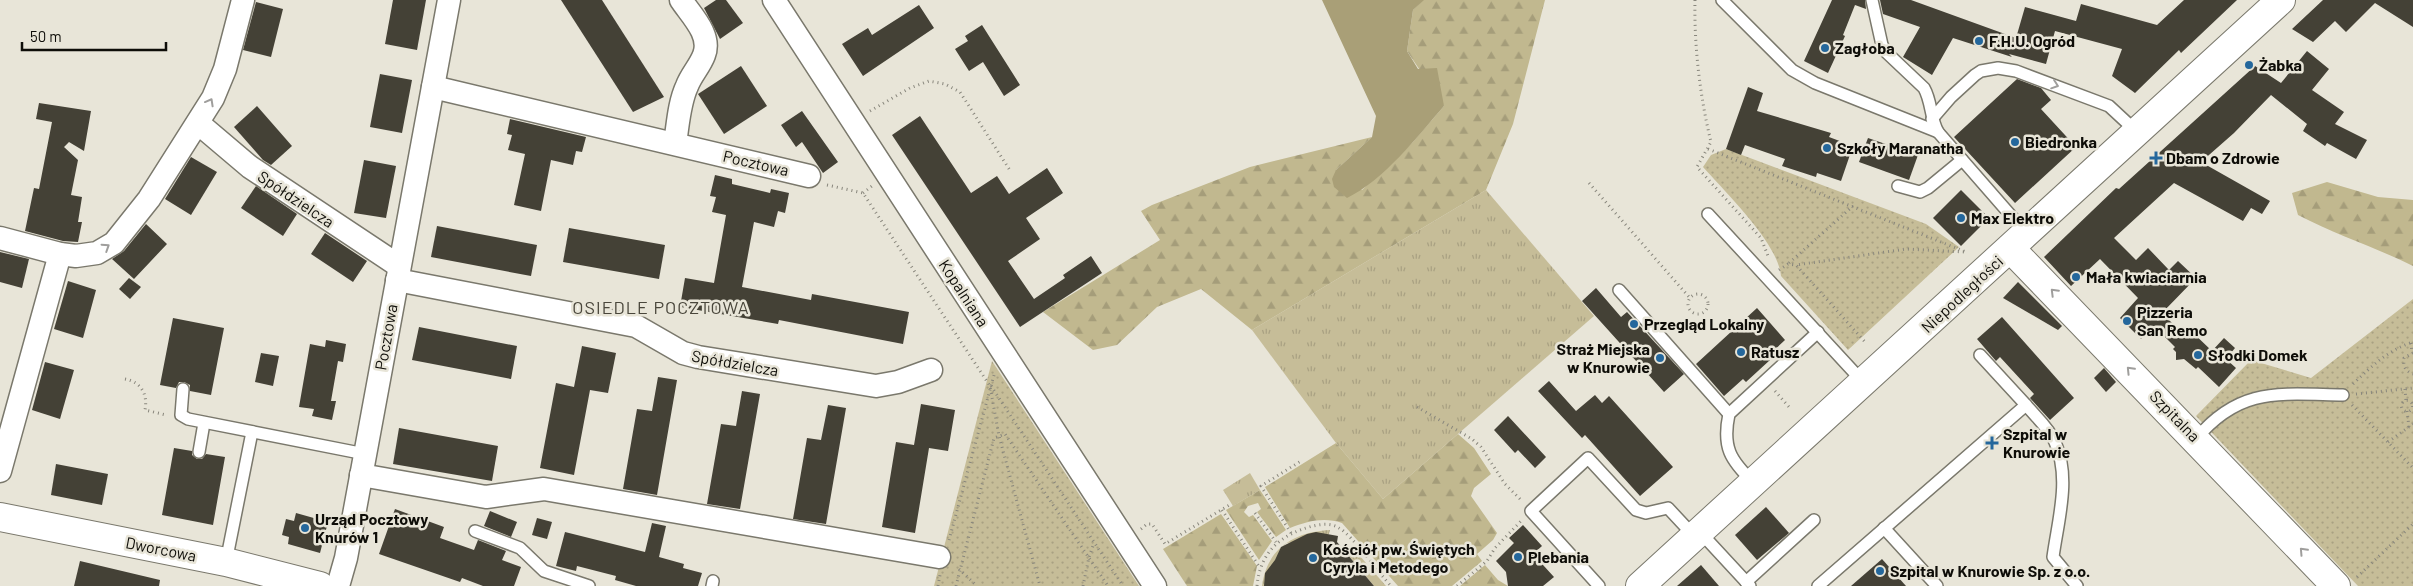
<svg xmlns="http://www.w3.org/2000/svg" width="2413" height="586" viewBox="0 0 2413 586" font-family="Barlow,sans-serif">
	<defs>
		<pattern id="grass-tufts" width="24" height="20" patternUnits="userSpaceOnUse" patternTransform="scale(1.25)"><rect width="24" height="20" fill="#c6bd98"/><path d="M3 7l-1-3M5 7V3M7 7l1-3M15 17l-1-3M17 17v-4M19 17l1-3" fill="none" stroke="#a9a182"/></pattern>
		<pattern id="forest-firs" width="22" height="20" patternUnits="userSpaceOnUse" patternTransform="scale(1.25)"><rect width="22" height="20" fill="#c1b88f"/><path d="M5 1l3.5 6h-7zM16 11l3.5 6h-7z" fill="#a59d7a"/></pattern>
		<pattern id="park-dots" width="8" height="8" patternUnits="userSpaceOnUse" patternTransform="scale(1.25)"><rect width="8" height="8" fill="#c6bd98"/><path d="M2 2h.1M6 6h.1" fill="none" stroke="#a9a182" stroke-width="1.8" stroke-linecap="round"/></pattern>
	</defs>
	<rect width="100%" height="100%" fill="#e8e5d8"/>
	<g fill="url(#grass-tufts)">
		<polygon points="1486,190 1594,316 1383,499 1336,443 1252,330"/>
		<polygon points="1250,473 1260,490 1233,506 1223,490"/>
		<path d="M1330 530 1328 537 1287 543 1281 547 1275 563 1265 573V586H1262C1267 548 1294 532 1330 530Z"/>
		<polygon points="1344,550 1360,556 1386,586 1374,586"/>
	</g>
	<g fill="url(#forest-firs)">
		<polygon points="1423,0 1545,0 1513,124 1486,190 1252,330 1201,289 1157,307 1117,345 1093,350 1043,312 1160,240 1141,211 1152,205 1250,167 1372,137 1336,170 1362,190 1412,143 1444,106 1407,51 1413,10"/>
		<path d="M2327 182 2378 197 2413 200V266C2375 247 2336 235 2298 215L2292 193Z"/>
		<path d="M1458 434 1474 448 1491 474 1474 488 1471 496 1497 533 1493 540 1477 554 1482 561 1452 586H1398L1342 523C1324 517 1308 521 1290 528L1265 487 1336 443 1383 499Z"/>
		<polygon points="1260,490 1286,530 1276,537 1257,512 1261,509 1258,503 1248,506 1244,512 1249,517 1253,515 1272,541 1259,560 1226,510"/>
		<polygon points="1221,514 1257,566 1253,586 1187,586 1163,549"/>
		<polygon points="1485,565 1498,580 1508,586 1460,586"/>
	</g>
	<g fill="url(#park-dots)">
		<path d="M1726 149 1926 224 1959 247 1848 350 1781 276C1778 243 1727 194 1703 167L1711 155Z"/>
		<polygon points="2413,299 2413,586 2358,586 2196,416 2251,360 2311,378"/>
		<polygon points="992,361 1139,586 934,586"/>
	</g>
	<path fill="#a99f77" d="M1322 0H1424L1413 10 1407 51 1418 69 1437 68 1444 106C1417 137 1384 180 1347 198L1334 187 1332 179 1336 170 1372 137 1376 116Z"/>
	<g fill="#444136">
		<polygon points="393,0 426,0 417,50 385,44"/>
		<polygon points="561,0 602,0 664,97 633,112"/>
		<polygon points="716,0 726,0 743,23 720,39 704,8"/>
		<polygon points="1832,0 1865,0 1866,9 1855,5 1843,35 1845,36 1828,73 1804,61"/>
		<polygon points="1880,0 1911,0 2016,38 2025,7 2076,21 2081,4 2157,25 2184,0 2237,0 2181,53 2179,50 2135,93 2112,76 2122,49 2055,31 2046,64 2009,54 2012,57 1953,38 1932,75 1903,57 1920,27 1883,14"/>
		<polygon points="2323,0 2413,0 2413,27 2375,3 2346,32 2335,21 2313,42 2292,29"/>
		<polygon points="256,2 283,9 271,57 243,50"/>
		<polygon points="919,5 934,28 863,76 842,44 868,28 872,35"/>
		<polygon points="982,25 1020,85 1004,96 983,62 969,71 955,49 968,41 965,36"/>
		<polygon points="2307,51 2329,69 2312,90 2344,112 2335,124 2367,140 2356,159 2327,143 2325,146 2303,131 2307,124 2271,95 2234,133 2201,162 2270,201 2262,214 2251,208 2243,221 2174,183 2114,238 2136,260 2148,248 2169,270 2178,261 2196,278 2162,313 2185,336 2190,330 2212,351 2224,338 2235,348 2226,359 2236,368 2219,387 2198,367 2196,369 2184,359 2176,360 2176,352 2173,349 2175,347 2154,326 2141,339 2120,318 2138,298 2100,259 2071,286 2044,257 2116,188 2119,189 2255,66 2281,83"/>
		<polygon points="741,66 767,106 724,134 698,94"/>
		<polygon points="380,74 412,80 402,133 370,127"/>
		<polygon points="2017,79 2041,88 2051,100 2041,109 2076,147 2015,203 1954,137"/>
		<polygon points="1748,87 1763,93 1757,111 1831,133 1829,137 1853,146 1841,181 1817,173 1816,177 1782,166 1785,159 1745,145 1741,155 1726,149"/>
		<polygon points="39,103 91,111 84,151 69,142 64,147 78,160 71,195 82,197 78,222 82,222 78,242 63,241 25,231 34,188 39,189 52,122 36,119"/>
		<polygon points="257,106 292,146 271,165 263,160 234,127"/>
		<polygon points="802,111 838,162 823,173 802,142 796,147 781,125"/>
		<polygon points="920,116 971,193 997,176 1009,194 1047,168 1063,193 1026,218 1040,239 1008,261 1034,299 1065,278 1063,275 1091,256 1102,273 1020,327 892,135"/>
		<polygon points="510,119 586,137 582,152 576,151 573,165 551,160 541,211 514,205 525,154 508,150 512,135 507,134"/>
		<polygon points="1868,138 1918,155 1909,180 1859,162"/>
		<polygon points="191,157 217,172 191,215 165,199"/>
		<polygon points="364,160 396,166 386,218 354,213"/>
		<polygon points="715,175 732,179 732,184 770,193 771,189 789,193 785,213 778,211 774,227 754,222 742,287 811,300 812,294 909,312 903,344 779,320 778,324 680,307 685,278 714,283 726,215 712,212 716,197 710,196"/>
		<polygon points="256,186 297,214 283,236 241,208"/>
		<polygon points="1961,190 1989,218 1961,246 1933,218"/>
		<polygon points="146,224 167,244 134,279 112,259 124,251"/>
		<polygon points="437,226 537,245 531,276 431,257"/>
		<polygon points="569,228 665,245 659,279 563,262"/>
		<polygon points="325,233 367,261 353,282 311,254"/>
		<polygon points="0,252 29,259 22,288 0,282"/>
		<polygon points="129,278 141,287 130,299 119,289"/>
		<polygon points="68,281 96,290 83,338 54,329"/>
		<polygon points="2018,282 2062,326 2058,330 2003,298"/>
		<polygon points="1596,288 1621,317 1627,312 1684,374 1664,392 1582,301"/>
		<polygon points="1757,308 1785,340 1767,357 1770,360 1746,382 1743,379 1724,396 1696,364"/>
		<polygon points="2002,317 2074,398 2050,420 2030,398 2034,394 2000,357 1996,361 1977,339"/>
		<polygon points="173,318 224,328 211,395 190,391 190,385 184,382 179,382 176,388 160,385"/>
		<polygon points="419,327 517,346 511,379 412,360"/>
		<polygon points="326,340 346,344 343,362 338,361 331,401 336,401 332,420 312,416 314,409 299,407 310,344 325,347"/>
		<polygon points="582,346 616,353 608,393 590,390 574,475 540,468 556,383 574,387"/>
		<polygon points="261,353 279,356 273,386 255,382"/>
		<polygon points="45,362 74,370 60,419 32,410"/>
		<polygon points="2104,368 2116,382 2106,392 2094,378"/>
		<polygon points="658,377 677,380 657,495 623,489 637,409 652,411"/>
		<polygon points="1549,381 1576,411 1595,395 1602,403 1609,396 1673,467 1640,496 1585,435 1582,438 1538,391"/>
		<polygon points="742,391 760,394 740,509 707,504 721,424 736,426"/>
		<polygon points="921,404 955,410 948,451 929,448 915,533 882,527 896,442 914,445"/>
		<polygon points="828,405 846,408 826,524 793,519 807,438 821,440"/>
		<polygon points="1508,416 1546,457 1535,468 1518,450 1515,453 1494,430"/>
		<polygon points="399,428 498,446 492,481 393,464"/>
		<polygon points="174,448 192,451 192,455 197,459 202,459 206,454 225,457 213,525 162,515"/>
		<polygon points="56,464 108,474 102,505 51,495"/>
		<polygon points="1766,507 1789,533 1757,560 1735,535"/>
		<polygon points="395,509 444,527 440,538 474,550 478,540 506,551 502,560 521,567 514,586 483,586 462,578 460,582 379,554"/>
		<polygon points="490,511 517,522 511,537 484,526"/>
		<polygon points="296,513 328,522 320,553 288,544 289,537 282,535 286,519 294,521"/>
		<polygon points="537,518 552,522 547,539 532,535"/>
		<polygon points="652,523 666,526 659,557 684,564 683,568 702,573 698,586 636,586 615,580 616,576 577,566 576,571 556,566 565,532 645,552"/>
		<polygon points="1523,525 1542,546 1533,554 1554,577 1543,586 1508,586 1506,572 1496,561 1514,543 1509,538"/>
		<polygon points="1316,532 1338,536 1337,542 1374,586 1264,586 1265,573 1275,560 1281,547 1307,534"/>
		<polygon points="1882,559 1906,586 1851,586"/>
		<polygon points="80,561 160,580 159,586 74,586"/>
		<polygon points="1701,565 1719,586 1677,586"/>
	</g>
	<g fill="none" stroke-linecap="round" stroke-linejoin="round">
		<defs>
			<g id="service">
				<polyline points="1722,0 1792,70 1815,83 1938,132"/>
				<path d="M1872 0 1882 45 1887 53 1924 88C1932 102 1930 118 1938 132L2027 234"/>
				<polyline points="1932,119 1951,97 1975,75 1981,71 1998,68 2016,71 2109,106 2137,132"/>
				<polyline points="1898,186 1920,192 1928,188 1962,160"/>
				<polyline points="1708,214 1863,382"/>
				<polyline points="1619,290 1729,414"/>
				<polyline points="183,389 181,415 188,419 365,454"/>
				<path d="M2026 405C2036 417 2049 428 2055 442 2071 478 2058 520 2053 557L2077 586"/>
				<path d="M2196 439C2240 386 2281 394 2343 395"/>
				<polyline points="199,452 204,423"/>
				<path d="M1754 483C1730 460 1722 447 1729 414L1818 332"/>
				<polyline points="1884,528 1937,586"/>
				<polyline points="475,531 520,548 544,571 589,586"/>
				<polyline points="1700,532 1750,586"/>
				<polyline points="226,562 252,432"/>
				<polyline points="1746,582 1814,520"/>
				<polyline points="712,586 713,581"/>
				<polyline points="1599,586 1531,511 1588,458 1636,510 1646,513 1668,508 1695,537"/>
				<polyline points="1818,586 2026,405 1980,355"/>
			</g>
			<g id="minor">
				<polyline points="774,0 1155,586"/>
				<polyline points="433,87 809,176"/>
				<polyline points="198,123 250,167 399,266"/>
				<path d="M675 143C678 125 679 103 687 86 691 75 700 66 704 55 712 35 691 15 681 0"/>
				<polyline points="0,238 60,254 76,256 97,253 114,243 149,199 213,98 225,69 243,0"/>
				<polyline points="397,280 636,326 683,353 698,357 876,386 898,382 931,370"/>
				<polyline points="0,471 60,254"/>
				<polyline points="361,475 486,497 544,489 939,557"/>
				<polyline points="338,586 346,558 449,0"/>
			</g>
			<polyline id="tertiary" points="2011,249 2336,586"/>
			<g id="secondary">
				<polyline points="0,517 226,562 320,586"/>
				<polyline points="1640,586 2281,0"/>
			</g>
		</defs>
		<use href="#service" stroke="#7a786c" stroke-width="14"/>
		<use href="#minor" stroke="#7a786c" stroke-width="25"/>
		<use href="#tertiary" stroke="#7a786c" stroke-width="30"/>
		<use href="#secondary" stroke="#7a786c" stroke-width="30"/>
		<g stroke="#88867c" stroke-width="3" stroke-dasharray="1 4" stroke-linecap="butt">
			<path d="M1695 0C1694 46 1700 97 1711 142L1697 167 1761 238 1768 256"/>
			<polyline points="870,111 910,88 929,81 945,84 960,92 1011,172"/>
			<polyline points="1708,149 1966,252 1906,249 1796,265"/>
			<polyline points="1589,183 1690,298"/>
			<polyline points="827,185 863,193 990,386 999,436 1040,586"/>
			<polyline points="863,193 872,186"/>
			<polyline points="1789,263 1853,206"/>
			<polyline points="1779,270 1788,264 1796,265 1865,342"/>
			<circle cx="1698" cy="304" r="10"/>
			<polyline points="2411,343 2412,353"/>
			<path d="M2413 353 2404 358C2403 366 2405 371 2413 374"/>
			<path d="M125 379C141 382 148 394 145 410L166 415"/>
			<path d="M2353 384C2372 366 2388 350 2413 342"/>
			<polyline points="991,386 1123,586"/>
			<polyline points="2405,389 2406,401"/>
			<polyline points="1775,391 1789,407"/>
			<polyline points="2356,394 2413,388"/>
			<circle cx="2407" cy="406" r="5.5"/>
			<polyline points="2352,405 2413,468"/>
			<polyline points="1417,407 1472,439 1481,447 1505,484 1521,500"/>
			<polyline points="2407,411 2409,427"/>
			<polyline points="2388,442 2413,424"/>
			<polyline points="1222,510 1260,568"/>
			<polyline points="1255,513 1276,542"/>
			<polyline points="1141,529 1147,524 1152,524 1165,544 1231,504"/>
			<polyline points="1291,533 1261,486 1301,461"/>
			<polyline points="949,540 994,375"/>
			<polyline points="959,569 977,586"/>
			<polyline points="2357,577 2413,524"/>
			<polyline points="938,586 940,575"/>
			<polyline points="956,586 994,438 1005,434 1108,586"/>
			<polyline points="1083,586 1089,557 1094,543"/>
			<path d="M1257 586C1260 552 1281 534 1313 526 1321 524 1332 523 1339 528 1352 535 1379 573 1391 586"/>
			<polyline points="1457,586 1487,561 1495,548 1521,521"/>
		</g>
		<use href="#service" stroke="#fff" stroke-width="11"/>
		<use href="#minor" stroke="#fff" stroke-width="22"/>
		<use href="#tertiary" stroke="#fff" stroke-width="28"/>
		<use href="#secondary" stroke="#fff" stroke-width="28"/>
	</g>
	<defs><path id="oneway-chevron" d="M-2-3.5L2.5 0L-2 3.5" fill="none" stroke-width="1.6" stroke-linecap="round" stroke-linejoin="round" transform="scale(1.25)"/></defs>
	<g stroke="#9f9e9c">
		<use href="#oneway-chevron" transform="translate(2055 85) rotate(19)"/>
		<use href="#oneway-chevron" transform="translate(210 102) rotate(-61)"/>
		<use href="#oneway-chevron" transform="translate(106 247) rotate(-33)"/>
		<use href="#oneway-chevron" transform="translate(2054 292) rotate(-135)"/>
		<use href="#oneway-chevron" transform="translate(2130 370) rotate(-134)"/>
		<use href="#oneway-chevron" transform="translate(2303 551) rotate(-133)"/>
	</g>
	<g fill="#24679c" stroke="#e8e5d8" stroke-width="2">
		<circle cx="1979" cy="41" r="5"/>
		<circle cx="1825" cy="48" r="5"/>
		<circle cx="2249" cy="65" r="5"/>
		<circle cx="2015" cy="142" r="5"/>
		<circle cx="1827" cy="148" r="5"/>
		<path d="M2153.5 150.5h5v5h5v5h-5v5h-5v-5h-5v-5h5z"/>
		<circle cx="1961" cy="218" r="5"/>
		<circle cx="2076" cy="277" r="5"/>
		<circle cx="2127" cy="321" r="5"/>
		<circle cx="1634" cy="324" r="5"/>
		<circle cx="1741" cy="352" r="5"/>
		<circle cx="2198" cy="355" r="5"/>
		<circle cx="1660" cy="358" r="5"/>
		<path d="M1989.5 435.5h5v5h5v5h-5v5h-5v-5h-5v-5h5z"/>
		<circle cx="305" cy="528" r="5"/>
		<circle cx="1518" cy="557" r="5"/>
		<circle cx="1313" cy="558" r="5"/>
		<circle cx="1880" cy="571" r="5"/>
	</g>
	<g text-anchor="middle" stroke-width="5" stroke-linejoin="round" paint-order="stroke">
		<g font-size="16" font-weight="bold" fill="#0e0d08" stroke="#e8e5d8" text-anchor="start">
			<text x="1989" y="47">F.H.U. Ogród</text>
			<text x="1835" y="54">Zagłoba</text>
			<text x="2259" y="71">Żabka</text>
			<text x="2025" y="148">Biedronka</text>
			<text x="1837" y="154">Szkoły Maranatha</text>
			<text x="2166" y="164">Dbam o Zdrowie</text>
			<text x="1971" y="224">Max Elektro</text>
			<text x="2086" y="283">Mała kwiaciarnia</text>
			<text x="2137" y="318">Pizzeria<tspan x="2137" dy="18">San Remo</tspan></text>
			<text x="1644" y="330">Przegląd Lokalny</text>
			<text x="1650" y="355" text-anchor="end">Straż Miejska<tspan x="1650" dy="18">w Knurowie</tspan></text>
			<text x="1751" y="358">Ratusz</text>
			<text x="2208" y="361">Słodki Domek</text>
			<text x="2003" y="440">Szpital w<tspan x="2003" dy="18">Knurowie</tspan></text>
			<text x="315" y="525">Urząd Pocztowy<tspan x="315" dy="18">Knurów 1</tspan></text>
			<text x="1323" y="555">Kościół pw. Świętych<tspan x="1323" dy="18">Cyryla i Metodego</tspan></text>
			<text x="1528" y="563">Plebania</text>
			<text x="1890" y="577">Szpital w Knurowie Sp. z o.o.</text>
		</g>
		<g font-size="16" fill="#0e0d08" stroke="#e8e5d8">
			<text transform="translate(756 163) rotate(13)" y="6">Pocztowa</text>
			<text transform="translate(296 199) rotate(34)" y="6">Spółdzielcza</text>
			<text transform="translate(964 293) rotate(57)" y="6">Kopalniana</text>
			<text transform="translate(1962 294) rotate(-43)" y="6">Niepodległości</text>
			<text transform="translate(386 337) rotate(-80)" y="6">Pocztowa</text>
			<text transform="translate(735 363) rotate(10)" y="6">Spółdzielcza</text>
			<text transform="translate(2175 416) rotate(46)" y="6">Szpitalna</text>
			<text transform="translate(161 549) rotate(11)" y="6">Dworcowa</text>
		</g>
		<g font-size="18" letter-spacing="1" fill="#49463b" stroke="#e8e5d8">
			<text x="661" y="314">OSIEDLE POCZTOWA</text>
		</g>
	</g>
	<path d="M22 42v8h144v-8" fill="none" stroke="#0e0d08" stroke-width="2.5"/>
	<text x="30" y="42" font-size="15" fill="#0e0d08" stroke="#e8e5d8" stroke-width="4" paint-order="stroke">50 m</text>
</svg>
